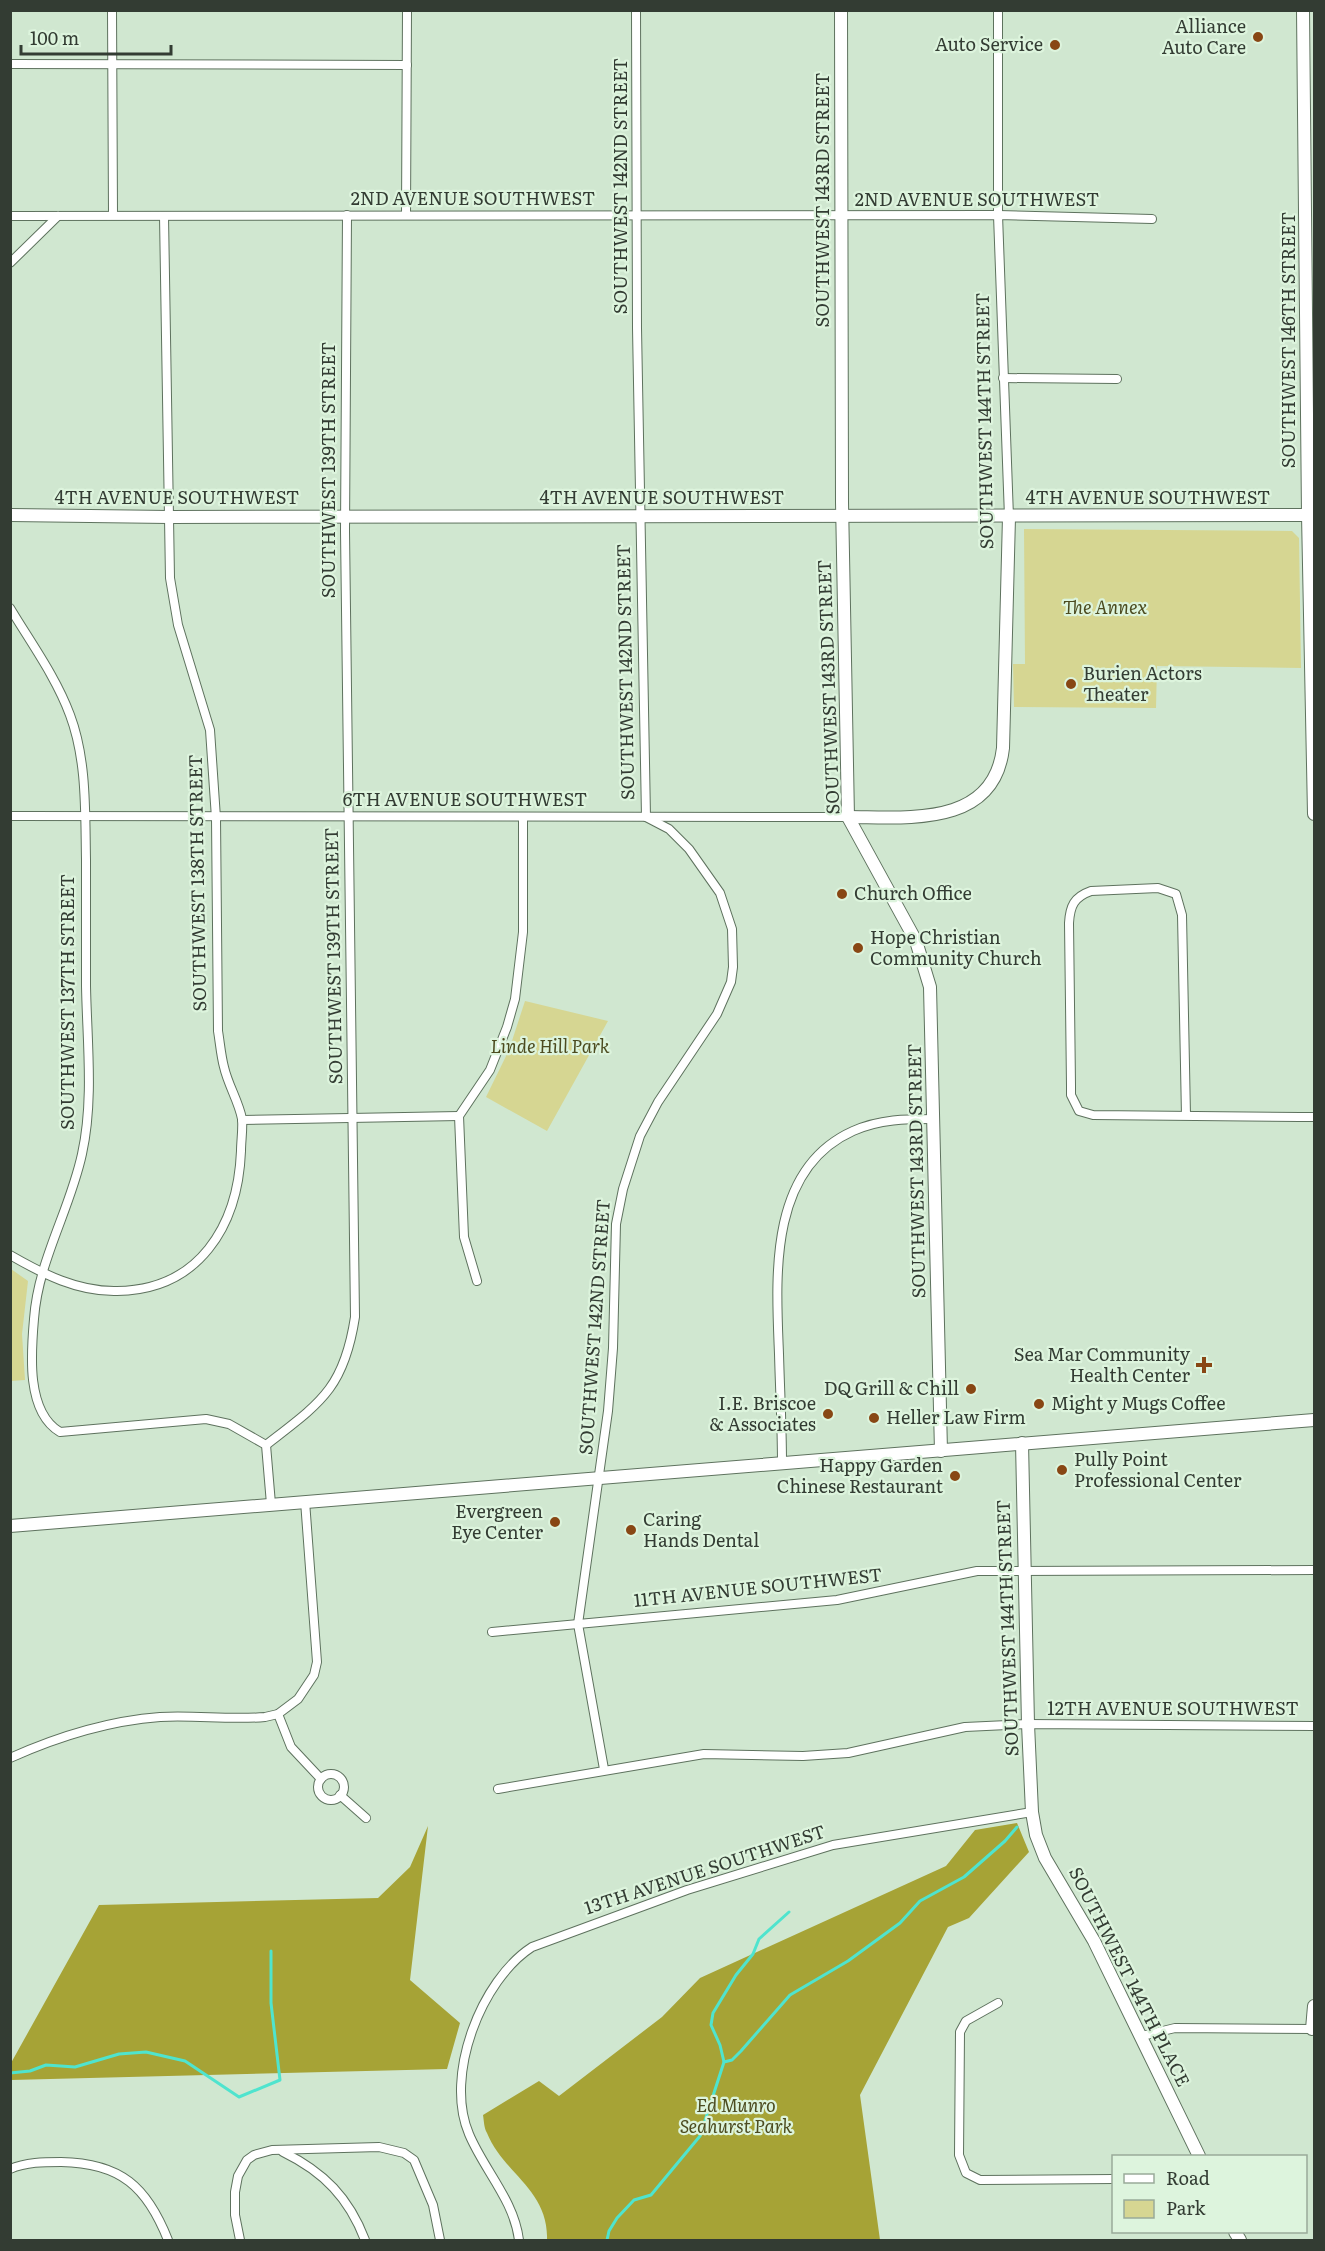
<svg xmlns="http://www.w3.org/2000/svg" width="1325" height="2251" viewBox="0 0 1325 2251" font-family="Literata,serif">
	<rect width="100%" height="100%" fill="#d0e7d0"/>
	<g fill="#d6d692">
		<polygon points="1024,529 1292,531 1299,538 1301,668 1157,666 1156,708 1014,707 1013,664 1025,664"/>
		<polygon points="525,1001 608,1021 547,1131 486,1097 509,1050"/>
		<polygon points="11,1269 28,1281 22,1334 25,1380 11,1381"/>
	</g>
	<g fill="#a6a336">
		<path d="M1017 1823 1029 1852 969 1918 948 1927 860 2095 880 2240H547C549 2190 503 2173 487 2133 484 2128 484 2121 483 2115L539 2081 559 2096 662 2017 700 1978 946 1866 975 1830Z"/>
		<polygon points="428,1826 410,1980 460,2023 447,2069 11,2080 11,2063 99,1905 378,1898 410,1867"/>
	</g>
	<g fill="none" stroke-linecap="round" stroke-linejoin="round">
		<g stroke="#4fe4ce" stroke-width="3">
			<polyline points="724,2062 720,2045 711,2025 713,2013 736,1975 753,1954 759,1939 789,1912"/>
			<polyline points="10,2073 30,2071 46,2065 75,2067 119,2054 146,2052 185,2061 239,2097 280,2080 271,2003 271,1951"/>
			<polyline points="607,2240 609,2231 617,2218 634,2200 651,2195 700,2136 724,2062 732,2060 741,2051 790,1995 848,1961 900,1923 920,1901 964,1877 1005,1841 1017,1827"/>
		</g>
		<defs>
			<g id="street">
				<polyline points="112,10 113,215"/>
				<polyline points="998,10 998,215 1009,517"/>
				<polyline points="10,64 407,65"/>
				<polyline points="406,215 407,10"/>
				<polyline points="10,216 998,215 1152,219"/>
				<polyline points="10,263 58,216"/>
				<polyline points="1003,378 1117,379"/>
				<path d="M10 608C31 643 56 677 70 715 87 760 85 812 86 859 86 901 86 944 86 986 87 1041 94 1100 82 1154 70 1210 38 1261 34 1319 31 1353 26 1412 60 1432L206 1419 229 1424 266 1445 271 1504"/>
				<polyline points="10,816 848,817"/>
				<path d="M1186 1116 1182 915 1176 894 1158 888 1091 891C1074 897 1070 906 1069 923L1071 1085V1095L1079 1111 1093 1115 1300 1117H1314"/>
				<polyline points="242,1120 459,1116"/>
				<path d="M10 1255C43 1274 78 1292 117 1291 199 1290 238 1226 241 1151 241 1141 243 1129 242 1119 239 1102 228 1085 224 1067 221 1056 220 1043 218 1031L216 818 210 730 178 625 170 578 164 216"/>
				<polyline points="477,1281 464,1237 459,1116 490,1070 507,1027 515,999 523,932 523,818"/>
				<path d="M266 1445C320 1403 344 1389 355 1317L345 531 347 215"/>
				<path d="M782 1464C782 1427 780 1391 779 1354 776 1277 768 1169 853 1131 880 1119 906 1119 934 1119"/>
				<polyline points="492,1632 837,1600 977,1571 1314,1570"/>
				<polyline points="278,1714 291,1747 321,1779"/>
				<path d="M10 1758C59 1736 107 1721 160 1717 195 1715 230 1720 265 1717L278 1714 298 1699 314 1675 317 1662 305 1501"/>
				<polyline points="604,1769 578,1624 608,1411 613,1348 616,1224 623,1189 640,1136 658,1102 717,1014 731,982 733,967 732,929 720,893 689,849 669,829 646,817 637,328 636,10"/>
				<circle cx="331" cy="1787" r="13"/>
				<polyline points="498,1789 704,1754 803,1756 848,1753 965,1727 1028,1724 1314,1726"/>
				<polyline points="340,1795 366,1818"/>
				<polyline points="998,2003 966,2021 960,2032 959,2155 966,2173 980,2180 1114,2179"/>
				<polyline points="1142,2036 1175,2028 1314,2029"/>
				<path d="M283 2152C324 2172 349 2198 365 2240"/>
				<path d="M10 2169C26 2162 44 2162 61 2162 121 2163 147 2187 168 2240"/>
				<polyline points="240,2240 235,2215 235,2192 238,2176 247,2160 254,2155 272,2150 379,2147 404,2153 414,2160 433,2205 440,2240"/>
				<path d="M519 2240C514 2200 484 2170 469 2134 444 2076 481 1980 532 1947L687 1890 833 1845 1032 1812"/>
			</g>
			<g id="secondary">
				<polyline points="841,10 842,502 848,817 916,941 930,987 941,1451"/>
				<polyline points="1303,10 1308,515 1314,814"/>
				<polyline points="10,515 169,517 1314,515"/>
				<path d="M848 817C906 817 994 828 1003 748L1009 517"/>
				<polyline points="1022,1443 1028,1724 1032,1812 1036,1835 1045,1858 1094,1941 1199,2156"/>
				<polyline points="10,1526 1314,1420"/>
				<polyline points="1312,2029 1314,2006"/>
				<polyline points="1235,2232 1240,2240"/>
			</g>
		</defs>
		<use href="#street" stroke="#5e725e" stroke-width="10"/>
		<use href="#secondary" stroke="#5e725e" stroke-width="14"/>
		<use href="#street" stroke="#fff" stroke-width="8"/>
		<use href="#secondary" stroke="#fff" stroke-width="12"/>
	</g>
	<g fill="#884714" stroke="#ddf4dd" stroke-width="2">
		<circle cx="1258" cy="37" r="6"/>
		<circle cx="1055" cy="45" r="6"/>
		<circle cx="1071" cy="684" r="6"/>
		<circle cx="842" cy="894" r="6"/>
		<circle cx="858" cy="948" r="6"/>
		<path d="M1201 1356h6v6h6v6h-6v6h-6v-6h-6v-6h6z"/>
		<circle cx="971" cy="1389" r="6"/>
		<circle cx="1039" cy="1404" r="6"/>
		<circle cx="828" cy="1414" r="6"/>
		<circle cx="874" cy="1418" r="6"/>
		<circle cx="1062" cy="1470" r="6"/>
		<circle cx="955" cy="1476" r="6"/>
		<circle cx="555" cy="1522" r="6"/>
		<circle cx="631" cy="1530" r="6"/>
	</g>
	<g text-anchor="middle" stroke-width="4.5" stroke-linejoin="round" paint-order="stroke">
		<g font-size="18" fill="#333c33" stroke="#ddf4dd" text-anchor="end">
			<text x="1246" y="33">Alliance<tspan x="1246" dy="21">Auto Care</tspan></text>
			<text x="1043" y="51">Auto Service</text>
			<text x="1083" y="680" text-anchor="start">Burien Actors<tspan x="1083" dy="21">Theater</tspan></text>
			<text x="854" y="900" text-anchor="start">Church Office</text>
			<text x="870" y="944" text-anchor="start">Hope Christian<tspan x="870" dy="21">Community Church</tspan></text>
			<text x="1190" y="1361">Sea Mar Community<tspan x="1190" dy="21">Health Center</tspan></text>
			<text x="959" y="1395">DQ Grill &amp; Chill</text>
			<text x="816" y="1410">I.E. Briscoe<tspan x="816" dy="21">&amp; Associates</tspan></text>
			<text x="1051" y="1410" text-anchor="start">Might y Mugs Coffee</text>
			<text x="886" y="1424" text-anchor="start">Heller Law Firm</text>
			<text x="1074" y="1466" text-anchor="start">Pully Point<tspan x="1074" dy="21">Professional Center</tspan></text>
			<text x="943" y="1472">Happy Garden<tspan x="943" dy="21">Chinese Restaurant</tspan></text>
			<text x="543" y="1518">Evergreen<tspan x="543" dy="21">Eye Center</tspan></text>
			<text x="643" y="1526" text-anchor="start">Caring<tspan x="643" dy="21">Hands Dental</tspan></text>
		</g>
		<g font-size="18" fill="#333c33" stroke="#ddf4dd">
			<text transform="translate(621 186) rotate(-90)" y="6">SOUTHWEST 142ND STREET</text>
			<text x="473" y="205">2ND AVENUE SOUTHWEST</text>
			<text transform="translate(823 200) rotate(-90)" y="6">SOUTHWEST 143RD STREET</text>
			<text x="977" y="206">2ND AVENUE SOUTHWEST</text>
			<text transform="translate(1289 340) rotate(-90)" y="6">SOUTHWEST 146TH STREET</text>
			<text transform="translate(985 421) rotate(-91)" y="6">SOUTHWEST 144TH STREET</text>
			<text transform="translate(329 470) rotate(-90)" y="6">SOUTHWEST 139TH STREET</text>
			<text x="177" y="504">4TH AVENUE SOUTHWEST</text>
			<text x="662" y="504">4TH AVENUE SOUTHWEST</text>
			<text x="1148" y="504">4TH AVENUE SOUTHWEST</text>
			<text transform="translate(626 672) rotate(-91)" y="6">SOUTHWEST 142ND STREET</text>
			<text transform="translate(829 687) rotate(-92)" y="6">SOUTHWEST 143RD STREET</text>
			<text x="465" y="806">6TH AVENUE SOUTHWEST</text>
			<text transform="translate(198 883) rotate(-91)" y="6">SOUTHWEST 138TH STREET</text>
			<text transform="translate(334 956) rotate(-91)" y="6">SOUTHWEST 139TH STREET</text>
			<text transform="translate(68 1002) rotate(-90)" y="6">SOUTHWEST 137TH STREET</text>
			<text transform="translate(917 1171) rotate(-91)" y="6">SOUTHWEST 143RD STREET</text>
			<text transform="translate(595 1327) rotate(-86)" y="6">SOUTHWEST 142ND STREET</text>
			<text transform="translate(758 1588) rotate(-6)" y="6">11TH AVENUE SOUTHWEST</text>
			<text transform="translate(1008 1628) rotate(-92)" y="6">SOUTHWEST 144TH STREET</text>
			<text x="1173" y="1715">12TH AVENUE SOUTHWEST</text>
			<text transform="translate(705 1870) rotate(-18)" y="6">13TH AVENUE SOUTHWEST</text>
			<text transform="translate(1129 1977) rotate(63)" y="6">SOUTHWEST 144TH PLACE</text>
		</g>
		<g font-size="18" font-style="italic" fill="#4c4b1f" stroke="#ddf4dd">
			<text x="1105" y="614">The Annex</text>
			<text x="550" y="1053">Linde Hill Park</text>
			<text x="736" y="2112">Ed Munro<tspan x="736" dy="21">Seahurst Park</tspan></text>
		</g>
	</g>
	<rect width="1325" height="2251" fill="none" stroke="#333c33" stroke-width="24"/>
	<rect x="1112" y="2155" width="195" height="78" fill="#ddf4dd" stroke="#99aa99" stroke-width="1.5"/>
	<rect x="1124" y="2174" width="30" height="9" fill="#ffffff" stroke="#99aa99" stroke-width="1.5"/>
	<text x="1166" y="2185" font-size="18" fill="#333c33">Road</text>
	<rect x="1124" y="2200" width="30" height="18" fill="#d6d692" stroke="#99aa99" stroke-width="1.5"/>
	<text x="1166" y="2215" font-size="18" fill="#333c33">Park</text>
	<path d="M21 45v9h150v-9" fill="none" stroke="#333c33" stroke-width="3"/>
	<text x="30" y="45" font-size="18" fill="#333c33" stroke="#ddf4dd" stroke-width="4.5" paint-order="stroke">100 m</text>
</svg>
